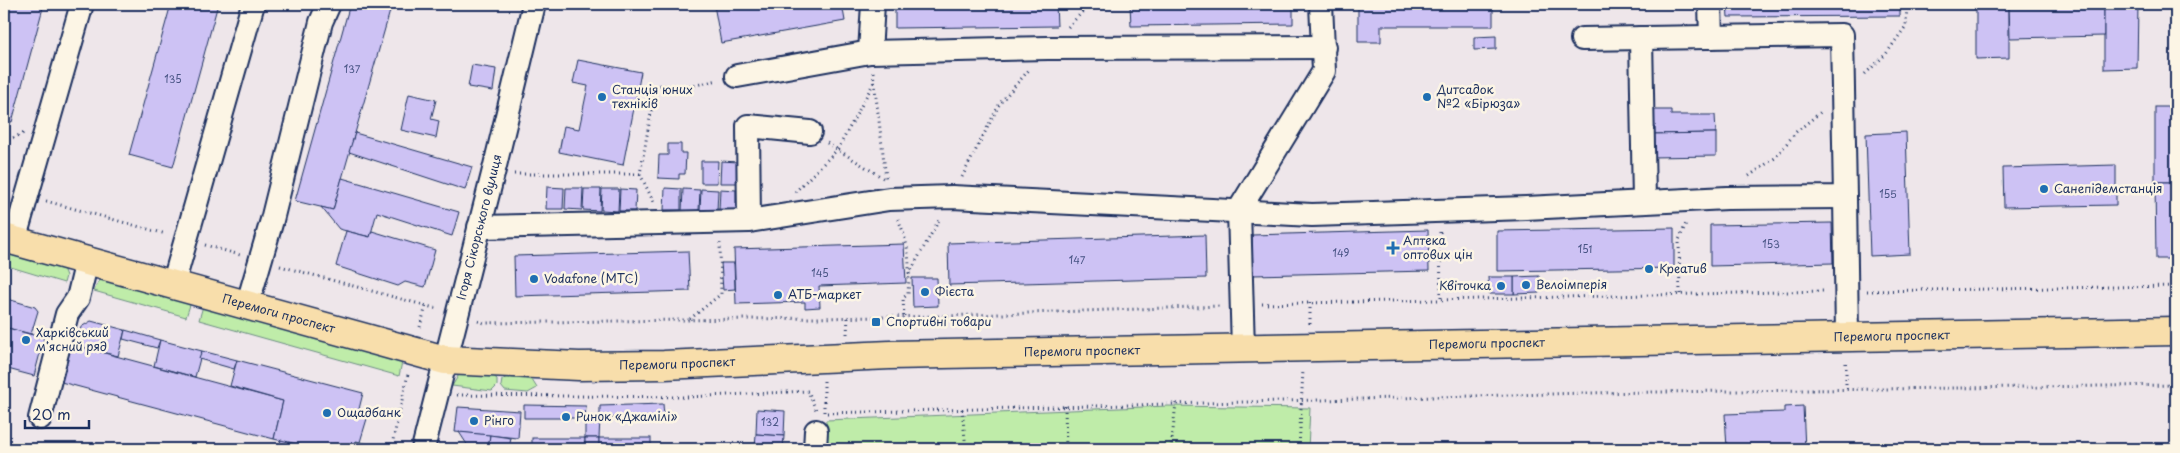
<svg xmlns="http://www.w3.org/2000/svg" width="2180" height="453" viewBox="0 0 2180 453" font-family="'Playpen Sans',sans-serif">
	<rect width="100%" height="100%" fill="#eee6ea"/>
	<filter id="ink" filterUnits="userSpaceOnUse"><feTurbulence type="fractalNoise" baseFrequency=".02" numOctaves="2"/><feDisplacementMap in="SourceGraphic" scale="10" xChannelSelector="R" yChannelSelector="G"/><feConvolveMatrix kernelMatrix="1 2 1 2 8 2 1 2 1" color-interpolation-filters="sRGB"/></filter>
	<g filter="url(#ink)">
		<g fill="#bfeca9" stroke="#6d8e84">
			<polygon points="4,250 63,268 66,276 64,283 4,265"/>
			<polygon points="103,279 191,302 186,317 94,291 98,282"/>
			<polygon points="203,306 402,362 399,376 199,320"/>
			<polygon points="460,373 492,375 497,379 497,386 492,391 452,386"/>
			<polygon points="507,377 532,380 537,388 528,393 505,391 501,386 502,380"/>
			<polygon points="1168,406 1310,408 1308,449 824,449 826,420"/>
			<polygon points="356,441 382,447 381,449 354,449"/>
		</g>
		<g fill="#cdc2f4" stroke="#1b2f5e">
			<polygon points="4,4 44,4 12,122 4,120"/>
			<polygon points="171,4 218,4 173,167 129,155"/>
			<polygon points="350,4 392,4 333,210 295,201"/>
			<polygon points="721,4 842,4 845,21 721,43 714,5"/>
			<polygon points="895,4 1056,4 1057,26 895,28"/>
			<polygon points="1130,4 1293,4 1293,24 1131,26"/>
			<polygon points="1358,4 1493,4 1493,26 1381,26 1381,42 1358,42"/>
			<polygon points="1553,4 1682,4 1553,6"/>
			<polygon points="1727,4 1900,4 1900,16 1728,17"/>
			<polygon points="1976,4 2009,4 2009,58 1976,59"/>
			<polygon points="2009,4 2104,4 2104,36 2010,38"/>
			<polygon points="2104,4 2138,4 2137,68 2104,69"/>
			<polygon points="1496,36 1496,49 1474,50 1474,37"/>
			<polygon points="578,60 641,72 623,165 559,152 564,126 579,129 588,86 573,83"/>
			<polygon points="472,65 496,69 493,91 468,87"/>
			<polygon points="409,94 436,100 431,119 439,121 436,138 401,130"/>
			<rect x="2155" y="107" width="21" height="75"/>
			<polygon points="1649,110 1671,110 1671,115 1715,115 1716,133 1650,134"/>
			<polygon points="1906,132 1910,254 1870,256 1866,134"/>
			<polygon points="355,133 472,167 465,190 349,152"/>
			<polygon points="1716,133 1716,156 1650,157 1650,134"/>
			<polygon points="668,144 681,144 681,153 686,153 685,174 679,174 679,179 658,178 659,155 668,155"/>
			<polygon points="701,161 718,161 717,183 701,183"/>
			<polygon points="721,161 738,162 737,183 720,183"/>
			<polygon points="2116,165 2116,205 2004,207 2003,168"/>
			<polygon points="342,178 459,212 452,236 377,212 370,237 339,229 321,207 333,210"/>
			<polygon points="2155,182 2176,182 2176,259 2156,259"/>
			<polygon points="547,187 564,188 563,209 546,209"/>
			<polygon points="566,188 583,188 582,210 565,209"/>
			<polygon points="665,188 681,189 681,210 664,210"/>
			<polygon points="584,189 601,189 600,211 583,210"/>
			<polygon points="602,189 619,189 618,211 601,210"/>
			<polygon points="620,189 636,190 635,211 619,211"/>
			<polygon points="683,189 700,190 699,211 682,211"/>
			<polygon points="701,189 718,190 717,211 700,211"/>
			<polygon points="720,189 736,190 736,211 719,211"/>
			<polygon points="1832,223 1833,263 1710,266 1710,225"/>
			<polygon points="1674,228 1674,268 1497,271 1497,231"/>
			<polygon points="1428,230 1429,271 1253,275 1252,235"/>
			<polygon points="346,231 370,237 372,231 435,250 425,287 405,282 398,286 336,266"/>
			<polygon points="1205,235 1206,278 949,285 948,243"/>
			<polygon points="904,244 906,283 819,286 820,307 805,308 805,302 736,304 734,249"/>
			<polygon points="688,251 690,291 515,296 514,256"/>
			<polygon points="721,263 734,263 735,289 723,290"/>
			<polygon points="1539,276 1539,293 1514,294 1514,277"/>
			<polygon points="1488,277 1514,277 1514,294 1489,294"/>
			<polygon points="912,278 937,278 938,306 913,307"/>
			<polygon points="4,298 35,307 38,311 31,334 4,327"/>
			<polygon points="91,321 125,330 118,356 77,346 81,327"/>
			<polygon points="4,327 44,338 34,376 4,368"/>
			<polygon points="125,330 160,340 157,348 123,339"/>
			<polygon points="160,340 202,351 195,377 154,366"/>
			<polygon points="71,344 283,401 274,439 61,382"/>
			<polygon points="202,351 237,360 234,369 199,359"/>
			<polygon points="237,360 363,393 359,409 369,412 360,442 356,441 354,449 315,449 274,439 283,401 230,386"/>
			<polygon points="663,404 664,417 600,418 600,406"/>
			<polygon points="524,405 586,406 585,418 524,418"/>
			<polygon points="1803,406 1805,449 1727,449 1725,414 1784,412 1784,407"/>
			<polygon points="458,407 520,411 518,438 455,432"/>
			<polygon points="757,409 785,411 784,436 756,434"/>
			<polygon points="585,418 600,418 599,438 585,438"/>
			<polygon points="459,432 490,435 488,449 470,449"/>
			<polygon points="756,434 784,436 783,449 755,449"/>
			<polygon points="490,435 511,438 509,449 488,449"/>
			<rect x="532" y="438" width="53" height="11"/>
			<rect x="585" y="438" width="14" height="11"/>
			<rect x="599" y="438" width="52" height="11"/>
			<polygon points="281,440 315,449 278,449"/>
			<polygon points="1659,448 1659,449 1538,449"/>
		</g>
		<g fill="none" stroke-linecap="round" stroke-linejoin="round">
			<defs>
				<g id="minor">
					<polyline points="1710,4 1711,37"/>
					<polyline points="1641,38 1644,201"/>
					<polyline points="870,52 873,4"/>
					<polyline points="737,76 870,52 1048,48 1324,47"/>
					<polyline points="1845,197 1847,336"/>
					<polyline points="749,221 748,126 810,132"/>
					<polyline points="479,227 749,221 889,199 952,197 1312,215 1526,208 1727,198 1845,197 1842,35 1582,39"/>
					<polyline points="14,241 82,4"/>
					<polyline points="173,285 253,4"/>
					<polyline points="247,306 272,220 321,22 329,4"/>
					<polyline points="1243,349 1239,210 1324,71 1321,4"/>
					<polyline points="40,418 67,314 78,298 87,261"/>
					<path id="s1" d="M423 449 493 174 534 4"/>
					<polyline points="815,449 816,431"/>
				</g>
				<g id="major">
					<path id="s2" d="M4 238 445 360 579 366 664 365 890 355 2176 331"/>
				</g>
			</defs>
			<use href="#minor" stroke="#1b2f5e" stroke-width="26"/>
			<use href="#major" stroke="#1b2f5e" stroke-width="31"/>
			<g stroke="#1b2f5e" stroke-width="3" stroke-dasharray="1 4" stroke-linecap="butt">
				<polyline points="1068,27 1090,4"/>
				<polyline points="873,72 886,178"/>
				<polyline points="1865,74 1886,54 1906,26 1907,4"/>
				<polyline points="4,142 24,133"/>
				<polyline points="827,143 883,178"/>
				<polyline points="514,174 640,174 656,85 688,87 718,80"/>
				<polyline points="640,174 654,203"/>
				<polyline points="1749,176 1775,158 1796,132 1822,111"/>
				<polyline points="962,177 1000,103 1029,70"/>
				<polyline points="795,192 838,149 874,82"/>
				<polyline points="46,201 166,234"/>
				<path d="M898 219C910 246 910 265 908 294L903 298 904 317"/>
				<polyline points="1440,232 1441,299"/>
				<polyline points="205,245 240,255"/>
				<polyline points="280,266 438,309"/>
				<polyline points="909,274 939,220"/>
				<polyline points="1867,291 2176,286"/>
				<polyline points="1680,294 1679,240 1687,221"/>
				<polyline points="1310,303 1310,325"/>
				<polyline points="1262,304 1826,291"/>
				<polyline points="690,319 721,294 720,243"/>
				<polyline points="478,321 484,323 945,316 1221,306"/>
				<polyline points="420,327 426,306"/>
				<polyline points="847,334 848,317"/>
				<polyline points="824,381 824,412"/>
				<polyline points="1846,389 1846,360"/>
				<polyline points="457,395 686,397 808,391 816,410"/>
				<polyline points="1065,406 1066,449"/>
				<polyline points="962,409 966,449"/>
				<polyline points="827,413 1586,393 2176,385"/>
				<polyline points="391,449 408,374"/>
				<polyline points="1171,449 1176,403"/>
				<polyline points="1299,449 1303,370"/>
			</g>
			<use href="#minor" stroke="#fcf5e5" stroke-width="22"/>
			<use href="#major" stroke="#f8deab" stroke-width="28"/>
		</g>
	</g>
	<g fill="#1f6fb2" stroke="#fcf5e5" stroke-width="2">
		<circle cx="602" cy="97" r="5"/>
		<circle cx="1427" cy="97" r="5"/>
		<circle cx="2044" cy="189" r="5"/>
		<path d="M1390.5 240.5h5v5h5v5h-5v5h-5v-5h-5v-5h5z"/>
		<circle cx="1649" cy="269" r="5"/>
		<circle cx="534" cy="279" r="5"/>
		<circle cx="1526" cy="285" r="5"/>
		<circle cx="1501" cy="286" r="5"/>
		<circle cx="925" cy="292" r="5"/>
		<circle cx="778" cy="295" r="5"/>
		<rect x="871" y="317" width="10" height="10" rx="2.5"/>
		<circle cx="26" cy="340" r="5"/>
		<circle cx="327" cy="413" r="5"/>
		<circle cx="566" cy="417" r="5"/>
		<circle cx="474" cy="421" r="5"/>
	</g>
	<g text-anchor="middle" stroke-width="5" stroke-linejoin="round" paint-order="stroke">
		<g font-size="10" fill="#485484">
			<text x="352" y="73">137</text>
			<text x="173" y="83">135</text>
			<text x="1888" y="198">155</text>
			<text x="1771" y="248">153</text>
			<text x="1585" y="253">151</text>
			<text x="1341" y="257">149</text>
			<text x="1077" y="264">147</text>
			<text x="820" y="277">145</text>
			<text x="770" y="426">132</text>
		</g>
		<g font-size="12" fill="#1b2f5e" stroke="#fcf5e5" text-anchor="start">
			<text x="612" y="94">Станція юних<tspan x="612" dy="14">техніків</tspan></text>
			<text x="1437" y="94">Дитсадок<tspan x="1437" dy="14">№2 «Бірюза»</tspan></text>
			<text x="2054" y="193">Санепідемстанція</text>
			<text x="1403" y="245">Аптека<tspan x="1403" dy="14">оптових цін</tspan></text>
			<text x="1659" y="273">Креатив</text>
			<text x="544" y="283">Vodafone (МТС)</text>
			<text x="1536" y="289">Велоімперія</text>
			<text x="1491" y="290" text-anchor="end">Квіточка</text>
			<text x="935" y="296">Фієста</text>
			<text x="788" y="299">АТБ-маркет</text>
			<text x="886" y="326">Спортивні товари</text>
			<text x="36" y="337">Харківський<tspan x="36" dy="14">м'ясний ряд</tspan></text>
			<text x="337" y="417">Ощадбанк</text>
			<text x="576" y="421">Ринок «Джамілі»</text>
			<text x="484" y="425">Рінго</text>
		</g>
		<g font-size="12" fill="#1b2f5e" stroke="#fcf5e5">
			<text dy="4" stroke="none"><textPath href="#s1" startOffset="229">Ігоря Сікорського вулиця</textPath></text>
			<text dy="4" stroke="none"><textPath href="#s2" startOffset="285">Перемоги проспект</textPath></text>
			<text dy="4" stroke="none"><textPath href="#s2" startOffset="1905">Перемоги проспект</textPath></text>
			<text dy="4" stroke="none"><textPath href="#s2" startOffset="1500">Перемоги проспект</textPath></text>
			<text dy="4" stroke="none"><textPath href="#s2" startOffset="1095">Перемоги проспект</textPath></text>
			<text dy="4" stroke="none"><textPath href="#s2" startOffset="690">Перемоги проспект</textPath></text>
		</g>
	</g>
	<rect width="2180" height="453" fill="none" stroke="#fcf5e5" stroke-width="20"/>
	<rect x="10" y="10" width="2160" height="433" fill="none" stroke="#1b2f5e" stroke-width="2" filter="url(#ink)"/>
	<path d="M25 420v8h64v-8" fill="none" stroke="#1b2f5e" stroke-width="2.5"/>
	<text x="32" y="420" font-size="15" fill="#1b2f5e" stroke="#fcf5e5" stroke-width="4" paint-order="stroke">20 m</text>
</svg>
